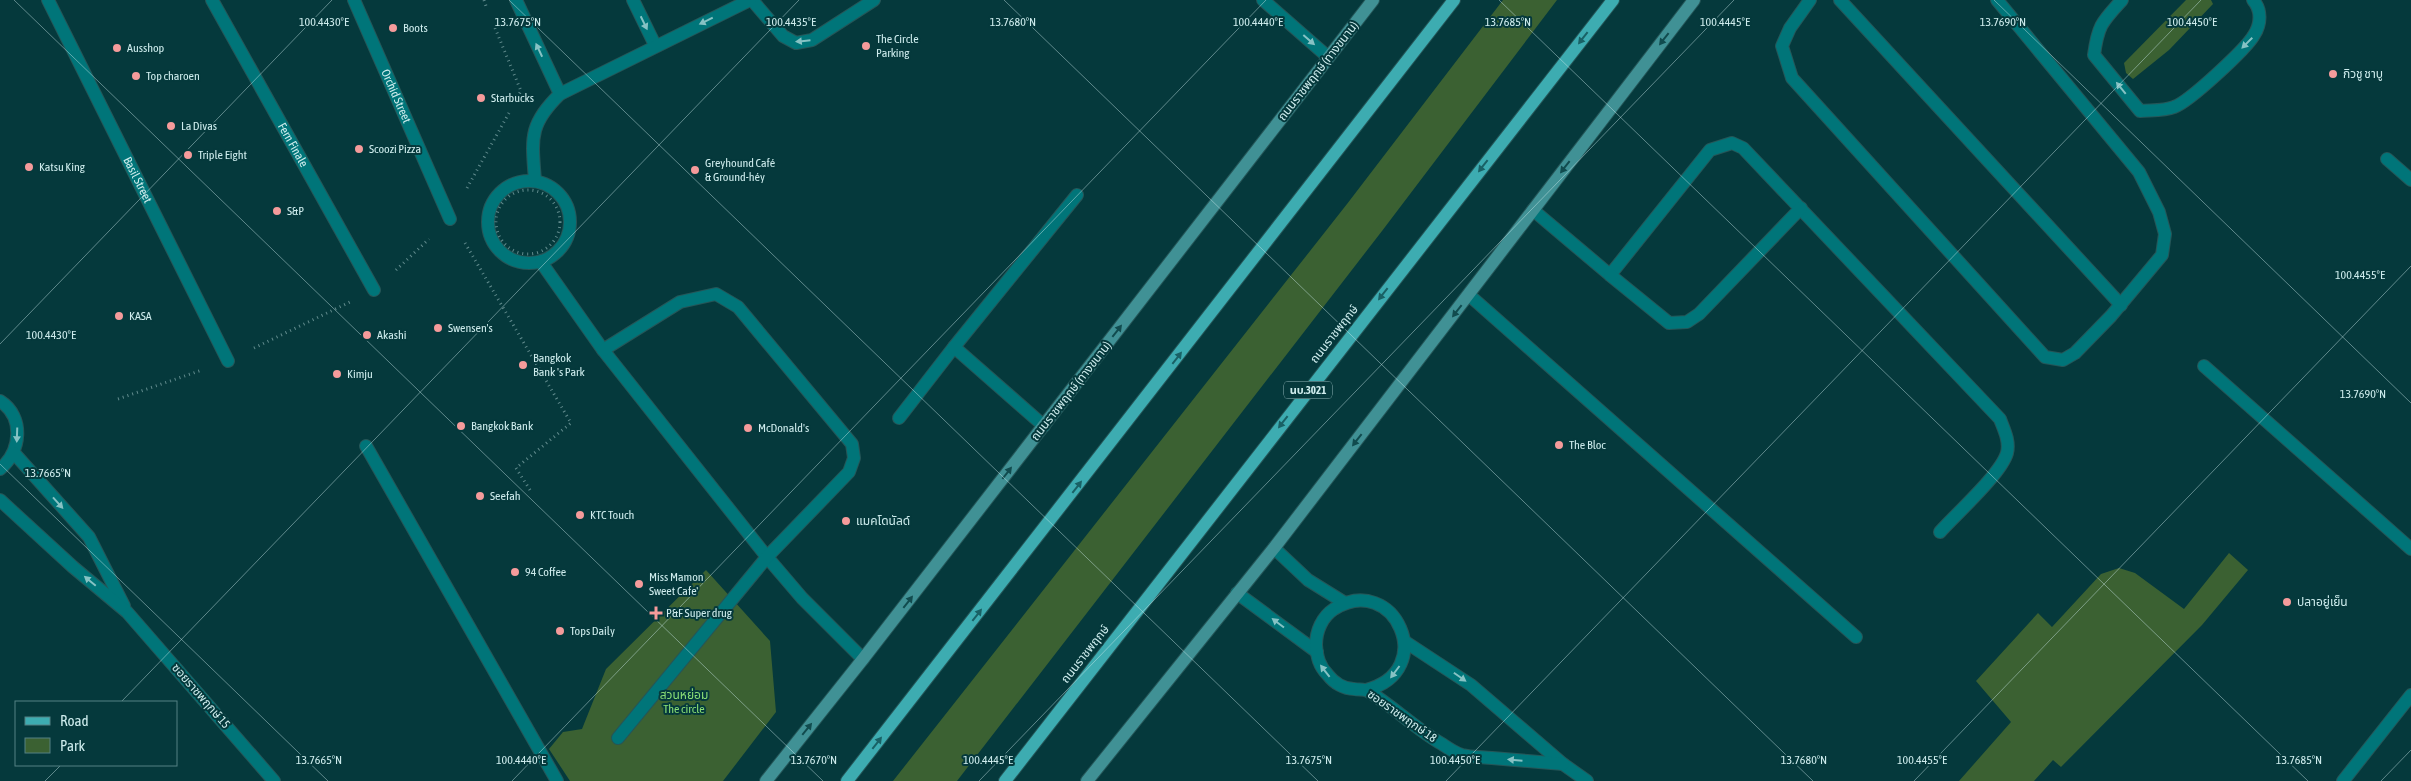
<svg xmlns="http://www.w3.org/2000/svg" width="2411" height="781" viewBox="0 0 2411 781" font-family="'Asap Condensed','Noto Sans Thai',sans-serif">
	<rect width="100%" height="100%" fill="#05393c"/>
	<g fill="#3b6132">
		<polygon points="1503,0 1557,0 1382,231 957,781 893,781 1347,204"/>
		<polygon points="2186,0 2211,0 2213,4 2169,50 2133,79 2126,73 2124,63"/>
		<polygon points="2229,553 2248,570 2202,625 2061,767 2053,760 2034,781 1959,781 2011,722 1976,681 2038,613 2052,627 2101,574 2119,568 2135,573 2184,609"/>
		<polygon points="706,570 770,641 776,712 723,781 570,781 549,749 563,732 582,729 606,669"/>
	</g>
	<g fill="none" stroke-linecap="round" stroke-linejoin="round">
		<defs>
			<g id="service">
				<polyline points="516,0 560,94"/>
				<polyline points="633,0 655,45"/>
				<polyline points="752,0 783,36 796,43 812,40 874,0"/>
				<polyline points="1263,0 1328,57"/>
				<polyline points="1810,0 1790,28 1782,46 1792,78 2045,357 2063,360 2075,353 2111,316 2162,255 2165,234 2159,212 2139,172 1997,0"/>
				<polyline points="1840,0 2121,305"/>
				<path d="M2122 0C2102 22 2098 25 2094 55L2140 111C2151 110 2164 111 2174 107 2189 102 2246 49 2254 35 2261 24 2262 10 2253 0"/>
				<circle cx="529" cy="222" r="41"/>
				<path d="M535 181C532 139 528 125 560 94L750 0"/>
				<path d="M1533 210 1610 275 1710 150 1732 143 1743 148 2000 419C2004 430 2010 441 2007 453 2001 474 1956 514 1940 532"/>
				<polyline points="541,262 603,350 767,557 802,598 863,659"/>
				<polyline points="1610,275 1669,323 1687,322 1699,314 1801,208"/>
				<polyline points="1469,295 1856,637"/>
				<polyline points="603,350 680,302 716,294 738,307 852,444 854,458 849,472 767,557 618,738"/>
				<polyline points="899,418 954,347"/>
				<polyline points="1044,426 954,347 1077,195"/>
			</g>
			<g id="pedestrian">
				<path id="s1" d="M48 0 228 361"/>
				<path id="s2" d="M212 0 374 290"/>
				<path id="s3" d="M354 0 450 219"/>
			</g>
			<g id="minor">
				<polyline points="2387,159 2411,180"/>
				<polyline points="2204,366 2411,549"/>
				<path d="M0 401C25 417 21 452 0 469"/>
				<polyline points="366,446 557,781"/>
				<polyline points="14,453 89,537 124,606"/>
				<polyline points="0,500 73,567 127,612 274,781"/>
				<polyline points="1274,548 1308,580 1345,603"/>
				<polyline points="1237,593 1317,652"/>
				<polyline points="1404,641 1471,685 1563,764 1587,781"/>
				<path d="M1366 690C1440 671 1394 571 1334 609 1322 617 1316 631 1316 645 1317 657 1319 666 1328 675 1334 683 1344 689 1354 689 1359 690 1364 689 1368 691 1394 707 1416 729 1442 744 1448 748 1455 753 1462 755 1471 757 1482 757 1492 758 1516 760 1539 762 1563 764"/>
				<polyline points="2343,781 2411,695"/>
			</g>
			<g id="secondary">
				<polyline points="766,781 863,659 1373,0"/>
				<polyline points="1087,781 1274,548 1694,0"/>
			</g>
			<g id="primary">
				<polyline points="847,781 1454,0"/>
				<polyline points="1005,781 1613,0"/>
			</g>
		</defs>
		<use href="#service" stroke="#255658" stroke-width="14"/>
		<use href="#pedestrian" stroke="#255658" stroke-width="14"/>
		<use href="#minor" stroke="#255658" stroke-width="14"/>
		<use href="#secondary" stroke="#255658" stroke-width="14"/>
		<use href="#primary" stroke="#255658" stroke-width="14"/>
		<g stroke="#618b8d" stroke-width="3" stroke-dasharray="1 4" stroke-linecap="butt">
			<polyline points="484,0 486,6"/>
			<polyline points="495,28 521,91 518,96"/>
			<polyline points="467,188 509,113"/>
			<circle cx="528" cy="222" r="32"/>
			<polyline points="465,243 571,423 516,468 530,490"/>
			<polyline points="396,270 429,239"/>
			<polyline points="254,348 350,302"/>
			<polyline points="118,399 202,370"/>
		</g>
		<use href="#service" stroke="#007579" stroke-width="12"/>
		<use href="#pedestrian" stroke="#007579" stroke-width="12"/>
		<use href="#minor" stroke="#007579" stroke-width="12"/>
		<use href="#secondary" stroke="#409195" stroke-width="12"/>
		<use href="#primary" stroke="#3dacb1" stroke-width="12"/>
	</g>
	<defs><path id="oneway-solid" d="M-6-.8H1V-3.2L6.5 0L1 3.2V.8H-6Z" transform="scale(1.25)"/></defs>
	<g fill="#86c2c4">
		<use href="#oneway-solid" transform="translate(706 21) rotate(154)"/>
		<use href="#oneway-solid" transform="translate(644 23) rotate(64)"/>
		<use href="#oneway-solid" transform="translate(1309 40) rotate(41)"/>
		<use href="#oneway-solid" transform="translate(803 41) rotate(174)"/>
		<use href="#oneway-solid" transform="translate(2247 43) rotate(135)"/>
		<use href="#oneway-solid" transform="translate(539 50) rotate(-115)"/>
		<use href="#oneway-solid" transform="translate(2121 88) rotate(-129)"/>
		<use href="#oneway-solid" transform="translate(17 435) rotate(92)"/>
		<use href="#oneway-solid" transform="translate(58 503) rotate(48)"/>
		<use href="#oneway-solid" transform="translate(90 581) rotate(-140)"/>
		<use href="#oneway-solid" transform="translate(1278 623) rotate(-143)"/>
		<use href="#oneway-solid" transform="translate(1325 671) rotate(-128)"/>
		<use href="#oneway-solid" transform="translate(1395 672) rotate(127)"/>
		<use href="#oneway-solid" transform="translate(1460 677) rotate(35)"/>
		<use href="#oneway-solid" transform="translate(1515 760) rotate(-175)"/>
	</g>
	<g fill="#196165">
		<use href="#oneway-solid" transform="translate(1583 38) rotate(128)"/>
		<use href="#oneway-solid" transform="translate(1483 166) rotate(128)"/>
		<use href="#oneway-solid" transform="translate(1383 294) rotate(128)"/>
		<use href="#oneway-solid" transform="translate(1177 358) rotate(-52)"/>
		<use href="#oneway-solid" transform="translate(1283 422) rotate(128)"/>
		<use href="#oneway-solid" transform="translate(1077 487) rotate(-52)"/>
		<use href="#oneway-solid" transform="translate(977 615) rotate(-52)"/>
		<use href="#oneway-solid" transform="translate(877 743) rotate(-52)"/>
	</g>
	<g fill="#114b4e">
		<use href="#oneway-solid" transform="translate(1664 39) rotate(128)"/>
		<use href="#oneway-solid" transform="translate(1565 167) rotate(128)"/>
		<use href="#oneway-solid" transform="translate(1457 311) rotate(128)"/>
		<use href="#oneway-solid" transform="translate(1117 331) rotate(-52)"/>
		<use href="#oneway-solid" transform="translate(1357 440) rotate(128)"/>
		<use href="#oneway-solid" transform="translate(1007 473) rotate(-52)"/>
		<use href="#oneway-solid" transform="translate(908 602) rotate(-52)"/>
		<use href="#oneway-solid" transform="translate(807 729) rotate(-51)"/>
	</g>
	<path fill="none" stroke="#ceeced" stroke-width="1" stroke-opacity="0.45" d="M14 0 823 781M509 0 1318 781M1004 0 1813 781M1499 0 2308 781M1994 0 2411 403M0 344 332 0M0 464 328 781M121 702 799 0M45 781 61 765M512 781 1266 0M979 781 1734 0M1446 781 2201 0M1914 781 2411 266M2381 781 2411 750"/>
	<g fill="#f59b9b" stroke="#05393c" stroke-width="2">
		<circle cx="393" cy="28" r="5"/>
		<circle cx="866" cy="46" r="5"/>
		<circle cx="117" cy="48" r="5"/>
		<circle cx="2333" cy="74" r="5"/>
		<circle cx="136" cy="76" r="5"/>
		<circle cx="481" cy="98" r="5"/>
		<circle cx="171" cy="126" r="5"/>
		<circle cx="359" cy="149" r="5"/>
		<circle cx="188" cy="155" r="5"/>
		<circle cx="29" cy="167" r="5"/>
		<circle cx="695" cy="170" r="5"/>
		<circle cx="277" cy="211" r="5"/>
		<circle cx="119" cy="316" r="5"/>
		<circle cx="438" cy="328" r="5"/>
		<circle cx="367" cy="335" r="5"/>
		<circle cx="523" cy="365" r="5"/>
		<circle cx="337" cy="374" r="5"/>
		<circle cx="461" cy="426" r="5"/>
		<circle cx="748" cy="428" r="5"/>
		<circle cx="1559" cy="445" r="5"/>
		<circle cx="480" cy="496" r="5"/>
		<circle cx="580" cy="515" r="5"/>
		<circle cx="846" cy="521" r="5"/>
		<circle cx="515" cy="572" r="5"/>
		<circle cx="639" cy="584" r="5"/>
		<circle cx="2287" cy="602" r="5"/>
		<path d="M653.5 605.5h5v5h5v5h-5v5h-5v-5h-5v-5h5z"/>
		<circle cx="560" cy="631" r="5"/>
	</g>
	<g text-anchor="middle" stroke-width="4" stroke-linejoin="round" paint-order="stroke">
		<rect fill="#05393c" stroke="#92b6b8" stroke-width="1" x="1284" y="381.5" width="48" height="17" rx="4"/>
		<g font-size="11" font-weight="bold" fill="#ceeced">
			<text x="1308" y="394">นบ.3021</text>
		</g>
		<g font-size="12" fill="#ceeced" stroke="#05393c" text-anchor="start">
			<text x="403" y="32">Boots</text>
			<text x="876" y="43">The Circle<tspan x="876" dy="14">Parking</tspan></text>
			<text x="127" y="52">Ausshop</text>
			<text x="2343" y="78">กิวชู ชาบู</text>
			<text x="146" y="80">Top charoen</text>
			<text x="491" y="102">Starbucks</text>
			<text x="181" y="130">La Divas</text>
			<text x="369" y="153">Scoozi Pizza</text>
			<text x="198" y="159">Triple Eight</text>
			<text x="705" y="167">Greyhound Café<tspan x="705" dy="14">&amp; Ground-héy</tspan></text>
			<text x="39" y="171">Katsu King</text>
			<text x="287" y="215">S&amp;P</text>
			<text x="129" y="320">KASA</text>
			<text x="448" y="332">Swensen's</text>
			<text x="377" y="339">Akashi</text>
			<text x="533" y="362">Bangkok<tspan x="533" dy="14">Bank 's Park</tspan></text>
			<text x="347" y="378">Kimju</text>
			<text x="471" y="430">Bangkok Bank</text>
			<text x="758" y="432">McDonald's</text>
			<text x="1569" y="449">The Bloc</text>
			<text x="490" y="500">Seefah</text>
			<text x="590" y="519">KTC Touch</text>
			<text x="856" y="525">แมคโดนัลด์</text>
			<text x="525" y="576">94 Coffee</text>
			<text x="649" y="581">Miss Mamon<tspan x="649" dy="14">Sweet Cafe'</tspan></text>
			<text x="2297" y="606">ปลาอยู่เย็น</text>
			<text x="666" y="617">P&amp;F Super drug</text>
			<text x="570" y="635">Tops Daily</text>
		</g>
		<g font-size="12" fill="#ceeced" stroke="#05393c">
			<text transform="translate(1318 71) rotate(-52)" y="4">ถนนราชพฤกษ์ (ทางขนาน)</text>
			<text dy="4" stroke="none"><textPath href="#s3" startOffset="105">Orchid Street</textPath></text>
			<text dy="4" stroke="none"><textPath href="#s2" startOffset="166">Fern Finale</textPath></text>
			<text dy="4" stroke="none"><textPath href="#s1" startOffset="201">Basil Street</textPath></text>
			<text transform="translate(1334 334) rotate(-52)" y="4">ถนนราชพฤกษ์</text>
			<text transform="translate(1071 391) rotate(-52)" y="4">ถนนราชพฤกษ์ (ทางขนาน)</text>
			<text transform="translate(1085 654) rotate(-52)" y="4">ถนนราชพฤกษ์</text>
			<text transform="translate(201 696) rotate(49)" y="4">ซอยราชพฤกษ์ 15</text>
			<text transform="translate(1402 716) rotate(35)" y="4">ซอยราชพฤกษ์ 18</text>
		</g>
		<g font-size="12" fill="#8ade75" stroke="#05393c">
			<text x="684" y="699">สวนหย่อม<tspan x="684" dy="14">The circle</tspan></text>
		</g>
	</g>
	<g font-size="12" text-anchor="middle" fill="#ceeced" stroke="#05393c" stroke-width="4" stroke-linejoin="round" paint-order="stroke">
		<text x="518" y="26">13.7675°N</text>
		<text x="1013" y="26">13.7680°N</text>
		<text x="1508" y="26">13.7685°N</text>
		<text x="2003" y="26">13.7690°N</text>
		<text x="324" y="26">100.4430°E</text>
		<text x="791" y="26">100.4435°E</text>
		<text x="1258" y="26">100.4440°E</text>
		<text x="1725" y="26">100.4445°E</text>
		<text x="2192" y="26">100.4450°E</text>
		<text x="2360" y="279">100.4455°E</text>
		<text x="51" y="339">100.4430°E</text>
		<text x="2363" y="398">13.7690°N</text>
		<text x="48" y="477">13.7665°N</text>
		<text x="521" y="764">100.4440°E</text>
		<text x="988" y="764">100.4445°E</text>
		<text x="1455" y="764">100.4450°E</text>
		<text x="1922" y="764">100.4455°E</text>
		<text x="319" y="764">13.7665°N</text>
		<text x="814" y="764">13.7670°N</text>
		<text x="1309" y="764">13.7675°N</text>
		<text x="1804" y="764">13.7680°N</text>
		<text x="2299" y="764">13.7685°N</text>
	</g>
	<rect x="15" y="701" width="162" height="65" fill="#05393c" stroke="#558183"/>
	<rect x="25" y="717" width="25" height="8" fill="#3dacb1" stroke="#558183"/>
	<text x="60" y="726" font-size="15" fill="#ceeced">Road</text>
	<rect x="25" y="738" width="25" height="15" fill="#3b6132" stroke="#558183"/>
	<text x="60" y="751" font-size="15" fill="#ceeced">Park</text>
</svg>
